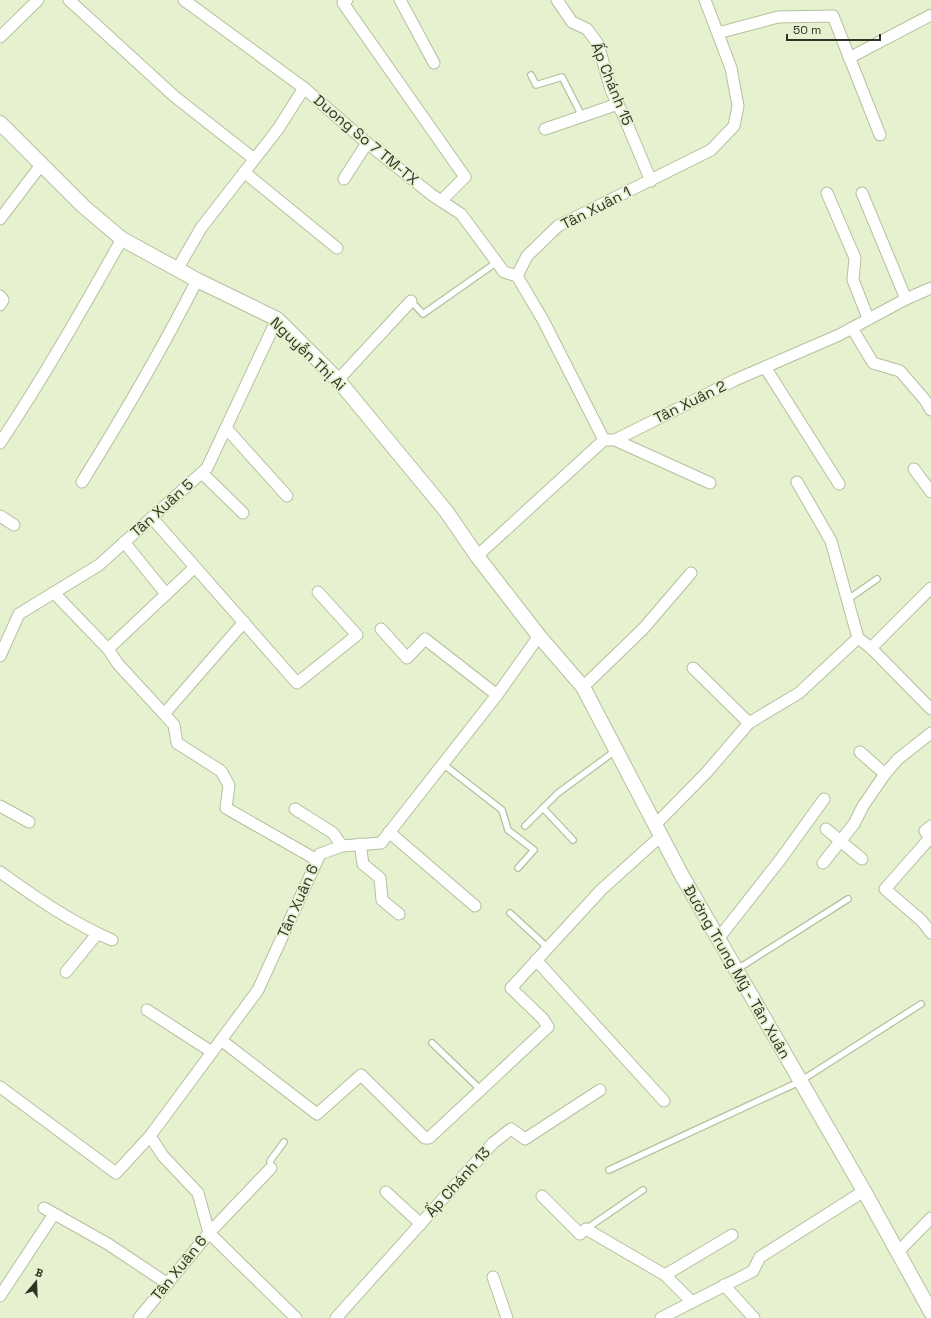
<svg xmlns="http://www.w3.org/2000/svg" width="931" height="1318" viewBox="0 0 931 1318" font-family="'Space Grotesk',sans-serif">
	<rect width="100%" height="100%" fill="#e6f1cf"/>
	<g fill="none" stroke-linecap="round" stroke-linejoin="round">
		<defs>
			<g id="service">
				<polyline points="531,75 536,85 562,77 582,116"/>
				<polyline points="411,301 423,314 497,262"/>
				<polyline points="847,600 877,579"/>
				<polyline points="443,764 502,810 508,830 534,850 518,868"/>
				<polyline points="525,826 543,808"/>
				<polyline points="573,840 543,808 558,793 615,751"/>
				<polyline points="510,913 548,948"/>
				<polyline points="736,970 848,899"/>
				<polyline points="432,1043 481,1090"/>
				<polyline points="271,1168 270,1161 284,1142"/>
				<polyline points="609,1170 799,1082 921,1004"/>
				<polyline points="586,1229 643,1190"/>
			</g>
			<g id="minor">
				<polyline points="69,0 174,96 254,159"/>
				<polyline points="184,0 304,88"/>
				<polyline points="347,0 343,3 465,177 441,201"/>
				<polyline points="400,0 434,63"/>
				<polyline points="557,0 572,22 587,29 598,44 611,90 625,119 651,181"/>
				<polyline points="718,33 778,17 833,16 880,135"/>
				<polyline points="0,37 38,0"/>
				<polyline points="849,58 931,15"/>
				<polyline points="545,129 618,104"/>
				<polyline points="244,172 337,248"/>
				<polyline points="344,179 367,143"/>
				<polyline points="827,193 855,258 853,280 868,318"/>
				<polyline points="862,193 906,299"/>
				<polyline points="0,219 41,165"/>
				<polyline points="178,268 201,228 278,129 304,88 367,143 432,195 461,214 504,272 517,276"/>
				<polyline points="0,296 3,300 0,305"/>
				<polyline points="852,328 873,363 900,371 925,400 931,410"/>
				<polyline points="765,367 839,484"/>
				<polyline points="338,380 411,301"/>
				<polyline points="226,428 287,496"/>
				<polyline points="604,440 543,320 517,276 527,256 558,226 711,150 734,126 738,106 731,68 705,0"/>
				<polyline points="615,440 710,483"/>
				<path d="M0 443C44 377 83 308 122 239"/>
				<polyline points="914,469 931,492"/>
				<polyline points="202,473 243,513"/>
				<path d="M82 482C123 416 162 350 197 280"/>
				<polyline points="0,516 14,525"/>
				<polyline points="152,518 297,683 357,635 318,592"/>
				<polyline points="124,542 166,594"/>
				<polyline points="477,556 604,440 615,440 735,380 839,335 906,299 931,288"/>
				<polyline points="195,567 108,649 118,664 164,714 244,622"/>
				<polyline points="54,593 108,649"/>
				<polyline points="381,629 407,658 425,639 497,695"/>
				<polyline points="858,638 871,648 931,709"/>
				<polyline points="871,648 931,588"/>
				<polyline points="0,656 19,614 99,565 207,468 277,319"/>
				<polyline points="693,668 749,723"/>
				<polyline points="583,687 643,629 691,573"/>
				<polyline points="164,714 174,725 177,743 221,771 229,785 226,808 317,860"/>
				<polyline points="860,752 885,774"/>
				<polyline points="0,806 29,822"/>
				<polyline points="295,809 333,833 342,846"/>
				<polyline points="655,825 707,772 749,723 799,693 858,638 831,541 797,482"/>
				<polyline points="931,826 925,831 930,838 885,889 922,921 931,933"/>
				<polyline points="826,829 862,859"/>
				<polyline points="389,832 475,906"/>
				<polyline points="360,844 363,864 380,878 382,900 399,914"/>
				<polyline points="823,863 854,824 863,806 885,774 898,759 931,733"/>
				<path d="M0 872C35 897 72 923 112 940"/>
				<polyline points="718,939 780,860 824,799"/>
				<polyline points="536,960 664,1101"/>
				<polyline points="66,972 97,934"/>
				<polyline points="147,1010 212,1052"/>
				<polyline points="221,1040 317,1114 361,1075 425,1138 429,1138 548,1027 543,1019 511,988 601,890 661,836"/>
				<polyline points="0,1087 116,1173 150,1136"/>
				<polyline points="271,1168 209,1233 296,1318"/>
				<polyline points="386,1192 421,1224"/>
				<polyline points="542,1196 580,1234 586,1229 665,1275 692,1302"/>
				<polyline points="44,1208 108,1244 168,1284"/>
				<polyline points="897,1253 931,1218"/>
				<polyline points="665,1275 732,1235"/>
				<polyline points="493,1277 507,1318"/>
				<polyline points="724,1285 754,1318"/>
				<polyline points="0,1296 54,1214"/>
				<polyline points="139,1318 209,1233 198,1193 163,1156 150,1136 258,990 320,854 342,846 381,843 497,695 539,636"/>
				<polyline points="336,1318 493,1143 511,1129 525,1139 600,1090"/>
				<polyline points="661,1318 753,1271 760,1257 864,1191"/>
			</g>
			<polyline id="tertiary" points="0,123 83,206 122,239 197,280 277,319 338,380 446,511 477,556 539,636 583,687 681,874 864,1191 931,1312"/>
		</defs>
		<use href="#service" stroke="#b5c09f" stroke-width="8"/>
		<use href="#minor" stroke="#b5c09f" stroke-width="13"/>
		<use href="#tertiary" stroke="#b5c09f" stroke-width="16"/>
		<use href="#service" stroke="#fff" stroke-width="5.5"/>
		<use href="#minor" stroke="#fff" stroke-width="11"/>
		<use href="#tertiary" stroke="#fff" stroke-width="14"/>
	</g>
	<g text-anchor="middle" stroke-width="3.5" stroke-linejoin="round" paint-order="stroke">
		<g font-size="15" fill="#303427" stroke="#e6f1cf">
			<text transform="translate(612 84) rotate(68)" y="5">Ấp Chánh 15</text>
			<text transform="translate(366 140) rotate(40)" y="5">Duong So 7 TM-TX</text>
			<text transform="translate(596 208) rotate(-27)" y="5">Tân Xuân 1</text>
			<text transform="translate(308 354) rotate(44)" y="5">Nguyễn Thị Ai</text>
			<text transform="translate(690 402) rotate(-26)" y="5">Tân Xuân 2</text>
			<text transform="translate(162 508) rotate(-42)" y="5">Tân Xuân 5</text>
			<text transform="translate(298 901) rotate(-66)" y="5">Tân Xuân 6</text>
			<text transform="translate(737 972) rotate(60)" y="5">Đường Trung Mỹ - Tân Xuân</text>
			<text transform="translate(458 1182) rotate(-48)" y="5">Ấp Chánh 13</text>
			<text transform="translate(179 1268) rotate(-51)" y="5">Tân Xuân 6</text>
		</g>
	</g>
	<g transform="translate(36 1282) rotate(19)" stroke="#e6f1cf" stroke-width="3" paint-order="stroke">
	<path d="M0-3L7 15L0 10L-7 15Z" fill="#303427"/>
	<text y="-6" font-size="11" font-weight="bold" text-anchor="middle" fill="#303427">B</text>
	</g>
	<path d="M787 34v6h93v-6" fill="none" stroke="#303427" stroke-width="2"/>
	<text x="793" y="34" font-size="12" fill="#303427" stroke="#e6f1cf" stroke-width="3" paint-order="stroke">50 m</text>
</svg>
